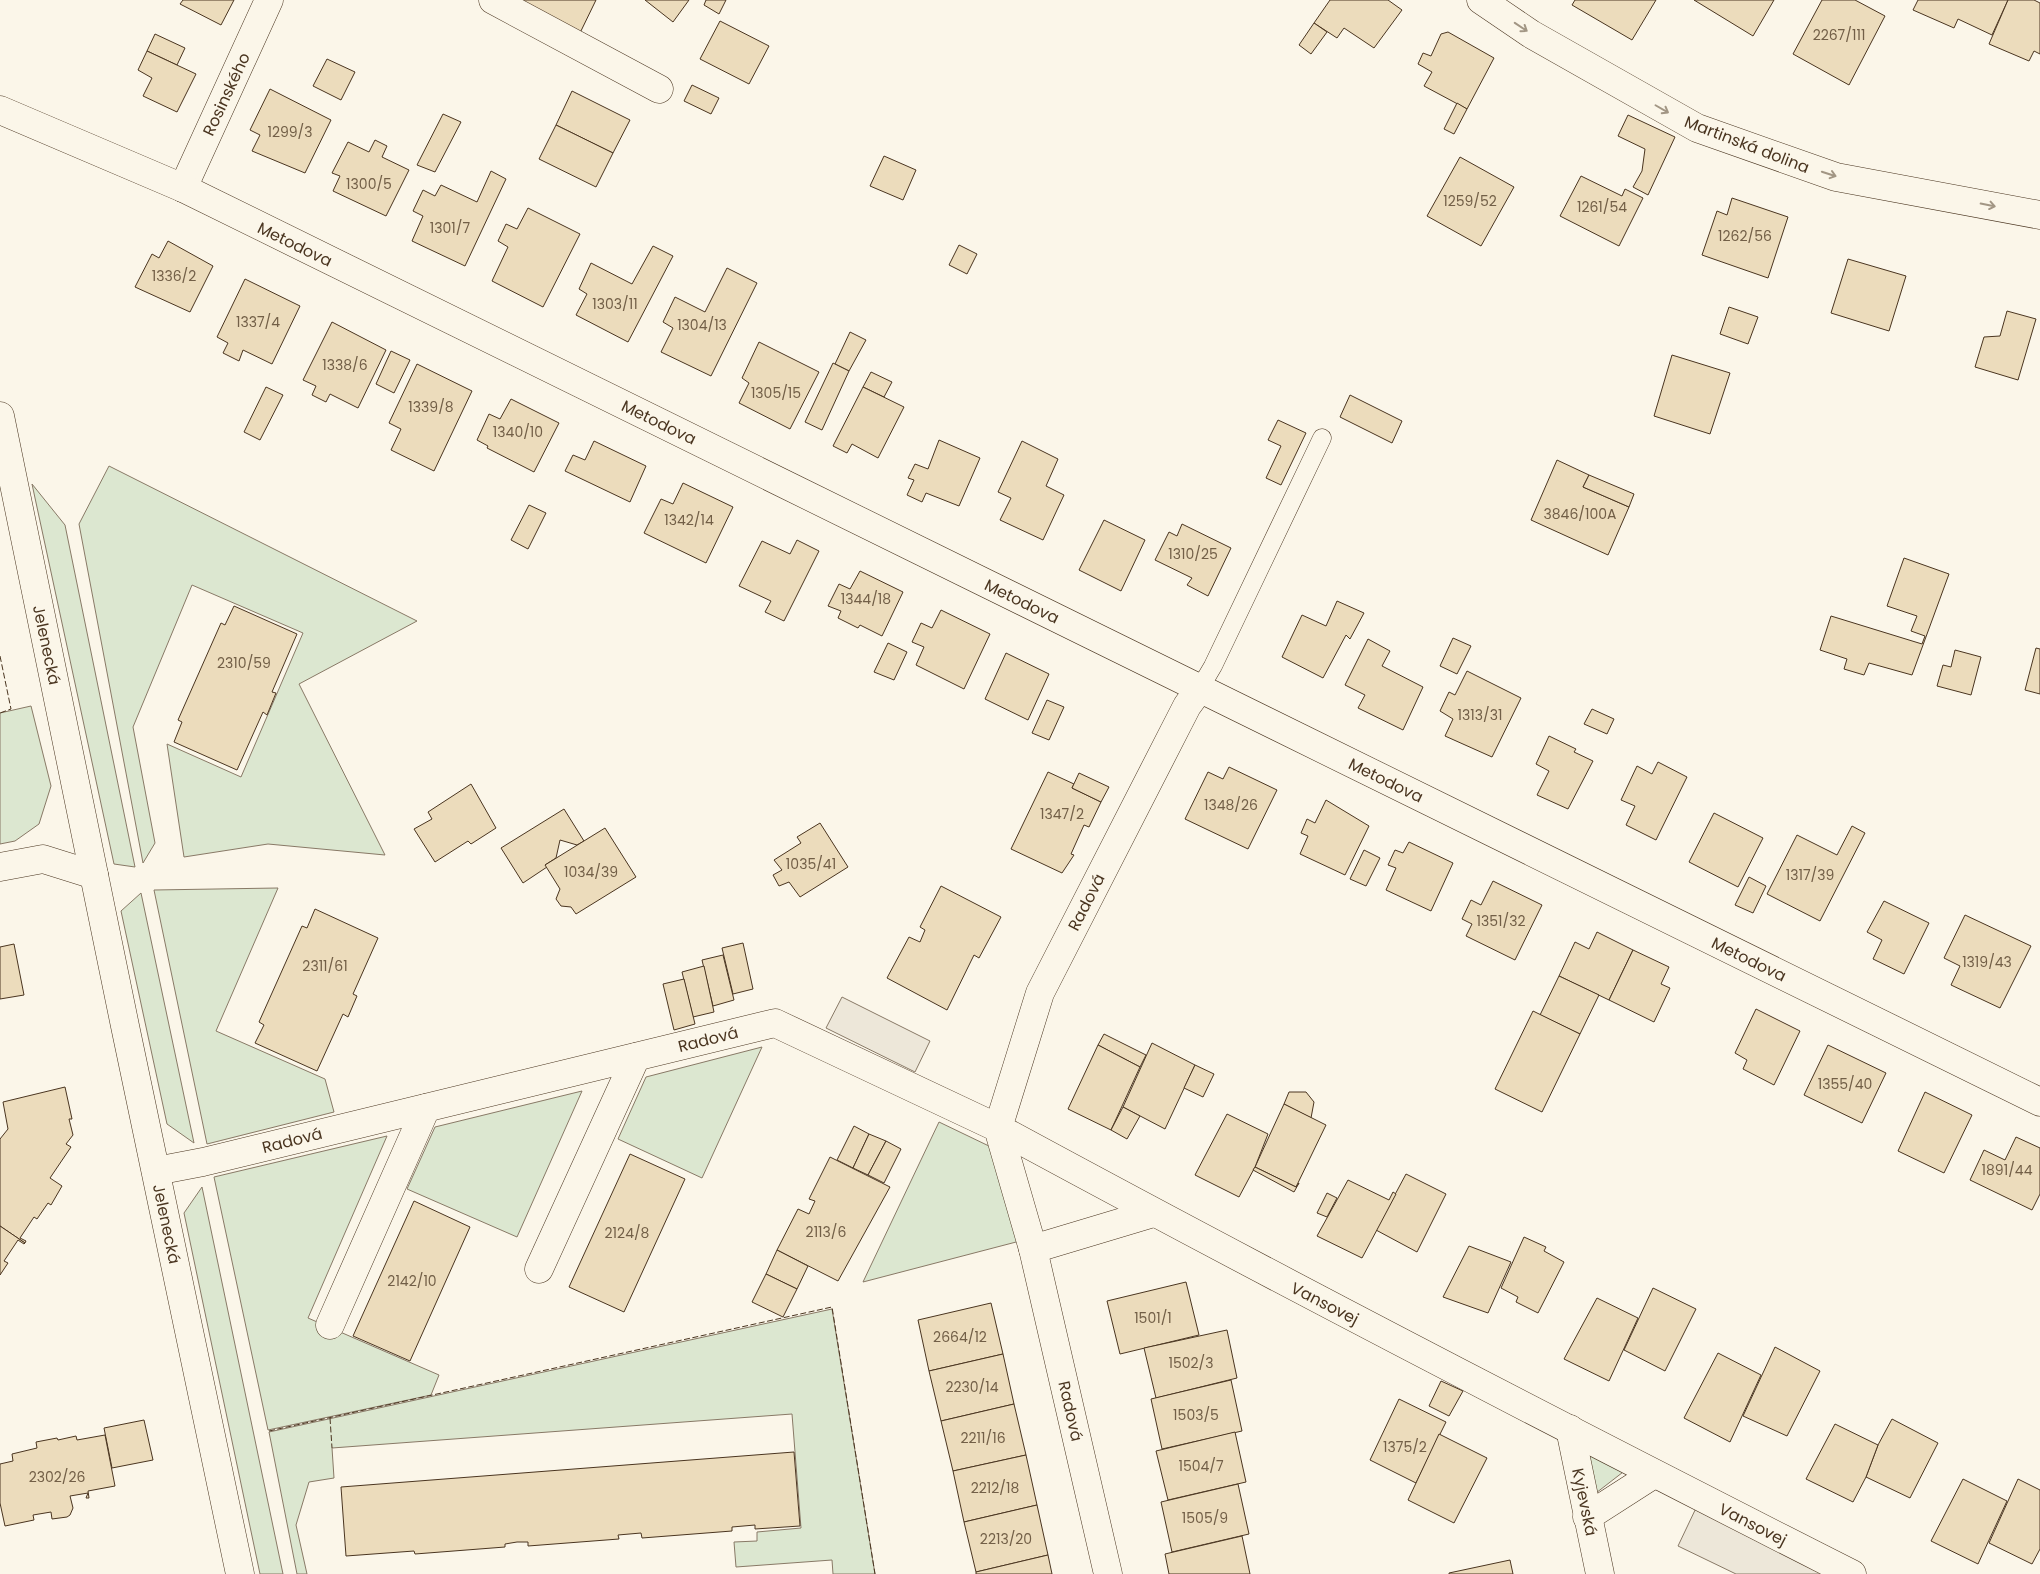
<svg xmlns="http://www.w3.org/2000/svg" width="2040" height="1574" viewBox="0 0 2040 1574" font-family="Poppins,sans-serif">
	<rect width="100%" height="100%" fill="#fbf6e9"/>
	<g fill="#dce7d0" stroke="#887966">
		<polygon points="109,466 417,621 299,684 385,855 268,844 184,857 167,744 241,777 303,633 192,585 133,727 155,843 143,863 79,524"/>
		<polygon points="32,484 65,525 135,867 114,864"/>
		<polygon points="31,706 51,786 39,824 15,841 0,844 0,713"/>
		<polygon points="278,888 216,1031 325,1079 334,1112 207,1144 154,890"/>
		<polygon points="141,893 194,1143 167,1124 121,911"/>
		<polygon points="762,1047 702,1178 618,1139 646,1077"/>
		<polygon points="582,1091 517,1237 407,1189 435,1127"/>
		<polygon points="939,1122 991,1147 1020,1241 863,1282"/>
		<polygon points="387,1136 308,1318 439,1375 431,1395 268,1430 214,1177"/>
		<polygon points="202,1187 283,1574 260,1574 184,1213"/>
		<polygon points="832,1309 875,1574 833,1574 832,1560 736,1567 734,1542 757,1541 757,1532 801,1528 792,1414 332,1448 334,1478 309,1482 296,1525 307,1574 297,1574 269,1432"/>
		<polygon points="1587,1448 1627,1469 1596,1493"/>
	</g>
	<g fill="#ede7d9" stroke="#887966">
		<polygon points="842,997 930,1041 915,1072 826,1028"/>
		<polygon points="1697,1506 1823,1574 1736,1574 1678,1546"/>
	</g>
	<g fill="#ecdcbc" stroke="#4a3520">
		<polygon points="183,0 234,0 221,25 180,4"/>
		<polygon points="519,0 596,0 579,35"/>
		<polygon points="645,0 689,0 673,22"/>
		<polygon points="706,0 726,0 719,14 704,5"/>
		<polygon points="1330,0 1388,0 1402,10 1374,48 1344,28 1337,38 1314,23"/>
		<polygon points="1575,0 1656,0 1632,40 1572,5"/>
		<polygon points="1694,0 1774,0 1753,36"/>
		<polygon points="1822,0 1855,0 1885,16 1849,85 1793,54"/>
		<polygon points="1918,0 2008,0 1992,35 1958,19 1954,28 1913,10"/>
		<polygon points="2008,0 2034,0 2040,3 2040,54 2034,51 2029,61 1989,44"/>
		<polygon points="720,21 769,46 749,84 700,59"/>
		<polygon points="1314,23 1327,32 1311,54 1299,45"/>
		<polygon points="1448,32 1494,58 1467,109 1424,86 1432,72 1418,64 1423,53 1431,56 1441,34"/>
		<polygon points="155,34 185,48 177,65 147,51"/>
		<polygon points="147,51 196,74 177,112 143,96 152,78 138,70"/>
		<polygon points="327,59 355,72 341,100 313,86"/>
		<polygon points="692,85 719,98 711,114 684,101"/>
		<polygon points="270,89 331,120 305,173 252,151 260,135 250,130"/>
		<polygon points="572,91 630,120 613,153 556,125"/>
		<polygon points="1457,103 1467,109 1454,134 1444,129"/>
		<polygon points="443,114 461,122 435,172 417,165"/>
		<polygon points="1628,115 1675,137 1648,195 1633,187 1642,171 1645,149 1618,136"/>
		<polygon points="556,125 613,153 596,187 539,159"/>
		<polygon points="375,140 387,146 382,157 409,170 386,216 333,191 340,176 332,173 348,142 369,152"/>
		<polygon points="884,156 916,170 903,200 870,186"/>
		<polygon points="1460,157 1514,187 1481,246 1427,216"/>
		<polygon points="491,171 506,179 465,266 412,241 423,216 413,211 423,190 435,196 441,185 477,202"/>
		<polygon points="1581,176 1622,196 1625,189 1643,198 1619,246 1560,216"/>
		<polygon points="1732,198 1788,217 1768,278 1702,255 1717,211 1727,215"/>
		<polygon points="528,208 580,234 543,307 492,281 508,247 498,241 506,224 517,229"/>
		<polygon points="168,241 213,266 190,312 135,287 152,254 159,258"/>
		<polygon points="959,245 977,254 967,274 949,265"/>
		<polygon points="653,246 673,256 628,342 576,315 587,294 579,289 591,263 632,284"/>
		<polygon points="1848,259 1906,276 1889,331 1831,313"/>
		<polygon points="727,268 757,283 711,376 661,352 673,328 663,322 675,297 705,312"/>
		<polygon points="245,279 300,306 272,364 243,350 239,361 223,353 228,343 217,337"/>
		<polygon points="1729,307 1758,317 1748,344 1720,334"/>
		<polygon points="2007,311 2036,319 2018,380 1975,367 1984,337 2000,336"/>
		<polygon points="332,322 386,350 358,408 330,394 326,402 312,395 316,386 303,380"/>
		<polygon points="850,332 866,340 849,371 835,364"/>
		<polygon points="759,342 819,372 790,429 739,403 749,383 742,378"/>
		<polygon points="391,351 410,360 394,393 376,384"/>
		<polygon points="1672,355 1730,373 1710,434 1654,416"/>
		<polygon points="833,363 849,371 822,430 805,422"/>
		<polygon points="417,364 472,391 434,471 391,450 401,429 389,423"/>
		<polygon points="871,372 892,382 884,397 863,387"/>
		<polygon points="266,387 283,395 260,440 244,432"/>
		<polygon points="863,387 904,407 878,458 852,444 847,453 833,446"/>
		<polygon points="1350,395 1402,421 1392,443 1340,417"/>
		<polygon points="511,399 559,423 534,472 487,448 488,446 477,440 489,414 500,419"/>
		<polygon points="1278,420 1306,433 1281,485 1266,478 1281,446 1268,440"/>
		<polygon points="939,440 980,458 959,506 926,493 922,502 907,495 914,480 908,478 915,464 928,469"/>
		<polygon points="594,441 646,466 630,502 565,471 573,455 585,460"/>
		<polygon points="1022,441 1058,459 1046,486 1064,495 1043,540 1000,520 1011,498 998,492"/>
		<polygon points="1557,460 1589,475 1583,487 1629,507 1608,555 1531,520"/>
		<polygon points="1589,475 1634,494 1629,507 1583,487"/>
		<polygon points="683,483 733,507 706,563 644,533 661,499 673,504"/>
		<polygon points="529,505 546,513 528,549 511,540"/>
		<polygon points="1104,520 1145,540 1121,591 1079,570"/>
		<polygon points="1182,524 1231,548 1208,596 1187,585 1192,578 1155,560 1169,532 1177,536"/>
		<polygon points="797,540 819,551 784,621 765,612 771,601 739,586 762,541 790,554"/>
		<polygon points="1904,558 1949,574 1912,675 1869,663 1864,675 1844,669 1847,659 1820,650 1831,616 1922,644 1925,636 1911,631 1917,616 1887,606"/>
		<polygon points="860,571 903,592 882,636 860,625 858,628 838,618 841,611 828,606 839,584 850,589"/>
		<polygon points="1337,601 1364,613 1350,639 1346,635 1323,678 1282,657 1302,615 1326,626"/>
		<polygon points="234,606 297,634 272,692 276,693 267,715 263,712 237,770 174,742 182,722 178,720 221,623 225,625"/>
		<polygon points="941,610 990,634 964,689 916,665 924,647 912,642 921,623 932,628"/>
		<polygon points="1453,638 1471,646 1457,674 1440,666"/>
		<polygon points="1368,639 1390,651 1382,666 1423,687 1403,730 1358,708 1365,695 1345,685"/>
		<polygon points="888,643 907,652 894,680 874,672"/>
		<polygon points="2036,648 2040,649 2040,694 2025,690"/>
		<polygon points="1955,650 1981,657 1971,695 1937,686 1943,665 1951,667"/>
		<polygon points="1006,653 1049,674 1028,720 985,699"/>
		<polygon points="1467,671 1521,698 1492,757 1445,736 1453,719 1440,711 1449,692 1455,695"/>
		<polygon points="1047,700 1064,707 1049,740 1032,733"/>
		<polygon points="1592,709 1614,719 1607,734 1584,724"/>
		<polygon points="1549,736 1576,749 1574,752 1593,761 1568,809 1537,795 1549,771 1536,764"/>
		<polygon points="1658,762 1687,777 1656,840 1626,825 1635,806 1621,800 1637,766 1652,774"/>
		<polygon points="1229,767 1277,790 1248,849 1185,819 1208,772 1223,779"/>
		<polygon points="1048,772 1074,784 1072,788 1101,802 1089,827 1084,825 1071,854 1074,855 1062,873 1011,849"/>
		<polygon points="1079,773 1109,787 1101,802 1072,788"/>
		<polygon points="471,784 496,828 471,844 468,841 435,862 414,829 432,819 428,812"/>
		<polygon points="1326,800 1369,826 1345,875 1300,854 1308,836 1301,833 1307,819 1315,823"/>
		<polygon points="564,809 584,841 577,845 560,840 556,858 545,865 547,867 523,883 501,848"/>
		<polygon points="1714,813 1763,838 1738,887 1689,862"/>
		<polygon points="820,823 848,867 800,897 789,882 779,886 773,875 782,870 774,860 801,843 797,837"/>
		<polygon points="1852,826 1865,833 1820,921 1767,894 1797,835 1837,855"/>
		<polygon points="605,828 636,877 576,914 571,907 561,906 556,899 560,889 545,865"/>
		<polygon points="1409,842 1453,863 1431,911 1386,890 1396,868 1388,865 1395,850 1403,853"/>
		<polygon points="1364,850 1380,858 1366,886 1350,879"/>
		<polygon points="1749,877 1766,886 1753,913 1735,905"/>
		<polygon points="1493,881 1542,905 1515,960 1466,936 1472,924 1462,919 1471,900 1481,905"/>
		<polygon points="941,886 1001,917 979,958 974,955 947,1010 887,978 909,937 920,942 925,930 920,927"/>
		<polygon points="1884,901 1929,923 1904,974 1873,959 1882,940 1867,932"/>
		<polygon points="315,909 378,938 353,994 357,996 348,1017 343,1014 317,1071 255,1043 264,1025 259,1022 302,926 307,928"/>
		<polygon points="1965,915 2031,946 2000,1008 1951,985 1960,966 1944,958"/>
		<polygon points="1597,932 1633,950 1609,1000 1559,976 1575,942 1589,949"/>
		<polygon points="743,943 753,989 733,994 722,948"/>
		<polygon points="14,944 24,995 0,999 0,947"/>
		<polygon points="1633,950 1669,967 1661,984 1670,988 1654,1022 1609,1000"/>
		<polygon points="723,955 734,1000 713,1006 702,960"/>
		<polygon points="704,966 714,1012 693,1017 682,972"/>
		<polygon points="1559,976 1599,995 1580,1034 1540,1015"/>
		<polygon points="684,979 695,1024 674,1030 663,984"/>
		<polygon points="1756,1009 1800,1031 1774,1085 1743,1069 1747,1060 1735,1053"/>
		<polygon points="1533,1011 1580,1034 1542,1112 1495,1089"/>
		<polygon points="1104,1034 1146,1055 1140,1067 1098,1045"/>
		<polygon points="1152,1043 1195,1065 1165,1129 1123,1107"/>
		<polygon points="1098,1045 1140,1067 1111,1130 1068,1109"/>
		<polygon points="1828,1045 1886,1073 1862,1123 1804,1095"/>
		<polygon points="1195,1065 1214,1074 1203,1097 1184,1088"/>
		<polygon points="65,1087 72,1119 69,1119 73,1135 66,1144 71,1147 50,1178 62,1186 51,1205 48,1203 37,1219 34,1217 20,1238 26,1241 25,1243 0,1226 0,1139 8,1129 3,1102"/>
		<polygon points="1289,1092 1306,1092 1314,1102 1311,1118 1284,1104"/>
		<polygon points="1925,1092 1972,1115 1944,1173 1898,1151"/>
		<polygon points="1284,1104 1326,1125 1296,1187 1255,1167"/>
		<polygon points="1123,1107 1140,1116 1127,1139 1111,1130"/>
		<polygon points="1227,1114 1268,1134 1255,1167 1239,1197 1195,1175"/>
		<polygon points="854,1126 869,1134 853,1168 837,1160"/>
		<polygon points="869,1134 886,1141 868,1175 853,1168"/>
		<polygon points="2016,1137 2040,1148 2040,1194 2032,1210 1970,1180 1984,1150 2005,1160"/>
		<polygon points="886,1141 901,1149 884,1183 868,1175"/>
		<polygon points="630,1154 685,1179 624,1312 569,1287"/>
		<polygon points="830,1157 890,1187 838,1281 777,1250 798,1209 809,1214 815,1201 809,1199"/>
		<polygon points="1255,1167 1296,1187 1299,1183 1294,1192 1253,1170"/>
		<polygon points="1406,1174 1446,1194 1417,1252 1376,1230"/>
		<polygon points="1348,1180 1389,1200 1393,1192 1396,1194 1362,1258 1317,1236"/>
		<polygon points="1327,1193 1337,1198 1327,1217 1317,1213"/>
		<polygon points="414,1201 470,1227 410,1361 353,1336"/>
		<polygon points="0,1226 25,1243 24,1244 18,1240 4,1261 8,1263 0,1275"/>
		<polygon points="1524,1237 1546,1247 1544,1251 1564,1262 1538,1313 1516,1302 1518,1297 1501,1288"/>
		<polygon points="1469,1246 1511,1262 1488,1313 1443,1297"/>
		<polygon points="777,1250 808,1266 797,1289 766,1274"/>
		<polygon points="766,1274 797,1289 783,1317 752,1302"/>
		<polygon points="1186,1282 1199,1335 1120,1354 1107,1301"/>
		<polygon points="1653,1288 1696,1309 1665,1371 1624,1350"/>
		<polygon points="1597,1298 1638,1318 1609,1381 1564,1359"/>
		<polygon points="991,1303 1003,1354 929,1371 918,1320"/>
		<polygon points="1227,1330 1237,1378 1156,1398 1144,1348"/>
		<polygon points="1775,1347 1820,1371 1787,1436 1743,1416"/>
		<polygon points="1718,1353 1761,1375 1730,1442 1684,1418"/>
		<polygon points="1003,1354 1014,1404 941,1421 929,1371"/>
		<polygon points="1231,1380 1242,1431 1162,1449 1151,1399"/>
		<polygon points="1441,1381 1463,1391 1449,1416 1429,1406"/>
		<polygon points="1399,1399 1446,1422 1416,1483 1370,1460"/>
		<polygon points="1014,1404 1026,1455 953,1471 941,1421"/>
		<polygon points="1892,1419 1938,1443 1910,1498 1866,1477 1878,1445"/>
		<polygon points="144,1420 153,1460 112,1468 104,1428"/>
		<polygon points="1835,1424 1878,1445 1866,1477 1853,1502 1806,1479"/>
		<polygon points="1235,1432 1246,1482 1168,1500 1156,1451"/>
		<polygon points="1439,1434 1487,1458 1454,1523 1408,1500"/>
		<polygon points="105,1435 115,1486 88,1491 89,1498 86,1498 88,1493 70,1496 73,1508 70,1515 67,1517 52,1519 51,1512 33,1515 34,1520 5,1526 0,1503 0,1464 13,1461 12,1454 37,1448 36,1442 57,1438 58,1440 76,1436 77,1440"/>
		<polygon points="794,1452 800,1526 755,1529 755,1525 732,1527 732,1531 642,1538 641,1533 618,1535 619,1539 528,1546 528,1542 517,1542 505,1544 505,1547 415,1554 414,1551 346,1556 341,1487"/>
		<polygon points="1026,1455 1037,1505 964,1522 953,1471"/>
		<polygon points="1963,1479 2007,1501 1978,1564 1931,1541"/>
		<polygon points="2018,1479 2040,1490 2040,1549 2032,1564 1989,1543"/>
		<polygon points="1238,1484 1249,1534 1172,1552 1161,1502"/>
		<polygon points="1037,1505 1048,1555 976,1572 964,1522"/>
		<polygon points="1242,1536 1250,1574 1169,1574 1165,1554"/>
		<polygon points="1048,1555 1052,1574 976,1574 976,1572"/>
		<polygon points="1510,1560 1513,1574 1449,1574 1449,1573"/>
	</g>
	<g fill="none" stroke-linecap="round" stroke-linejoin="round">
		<defs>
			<polyline id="service" points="1200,688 1213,666 1322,438"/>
			<g id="minor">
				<polyline points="493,0 659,89"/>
				<polyline points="1481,0 1531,34 1697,128 1836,177 2040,215"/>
				<polyline points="183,188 269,0"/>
				<path d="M1200 688 1187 706 1040 993 998 1128C1280 1281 1566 1429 1852 1574"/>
				<polyline points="0,867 43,859 94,875"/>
				<polyline points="156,1171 203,1162 775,1023 998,1128 1033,1249 1108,1574"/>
				<polyline points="1033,1249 1153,1213"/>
				<polyline points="539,1269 636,1057"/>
				<polyline points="330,1325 426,1108"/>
				<polyline points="1570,1429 1600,1574"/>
				<polyline points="1587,1517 1654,1474"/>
			</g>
			<g id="tertiary">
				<polyline points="0,110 183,188 2040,1102"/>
				<polyline points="0,416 125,1026 240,1574"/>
			</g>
		</defs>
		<use href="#service" stroke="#4a3520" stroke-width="19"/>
		<use href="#minor" stroke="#4a3520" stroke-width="29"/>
		<use href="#tertiary" stroke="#4a3520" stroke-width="29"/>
		<use href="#service" stroke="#fbf6e9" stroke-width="18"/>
		<use href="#minor" stroke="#fbf6e9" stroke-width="28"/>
		<use href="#tertiary" stroke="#fbf6e9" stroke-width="28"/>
		<g stroke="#4a3520" stroke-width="1" stroke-dasharray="6 2.5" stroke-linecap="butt">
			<polyline points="0,656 11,709 0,713"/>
			<polyline points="330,1418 332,1448"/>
			<polyline points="269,1431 832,1307 875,1574"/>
		</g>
	</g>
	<defs><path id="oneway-shaft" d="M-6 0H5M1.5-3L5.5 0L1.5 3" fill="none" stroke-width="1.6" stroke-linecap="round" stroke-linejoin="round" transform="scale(1.25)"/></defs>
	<g stroke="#a29684">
		<use href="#oneway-shaft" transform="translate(1521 27) rotate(34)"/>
		<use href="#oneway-shaft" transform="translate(1662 109) rotate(30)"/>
		<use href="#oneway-shaft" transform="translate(1829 174) rotate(18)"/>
		<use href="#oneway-shaft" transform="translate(1988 205) rotate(11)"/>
	</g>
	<g text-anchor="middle" stroke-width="4" stroke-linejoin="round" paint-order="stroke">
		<g font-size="14" fill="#725f47">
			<text x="1839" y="40">2267/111</text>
			<text x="290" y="137">1299/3</text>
			<text x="369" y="189">1300/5</text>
			<text x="1470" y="206">1259/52</text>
			<text x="1602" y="212">1261/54</text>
			<text x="450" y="233">1301/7</text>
			<text x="1745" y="241">1262/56</text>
			<text x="174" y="281">1336/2</text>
			<text x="615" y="309">1303/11</text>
			<text x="258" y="327">1337/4</text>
			<text x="702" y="330">1304/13</text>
			<text x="345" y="370">1338/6</text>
			<text x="776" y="398">1305/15</text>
			<text x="431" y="412">1339/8</text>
			<text x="518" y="437">1340/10</text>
			<text x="1580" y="519">3846/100A</text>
			<text x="689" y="525">1342/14</text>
			<text x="1193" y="559">1310/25</text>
			<text x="866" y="604">1344/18</text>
			<text x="244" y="668">2310/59</text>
			<text x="1480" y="720">1313/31</text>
			<text x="1231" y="810">1348/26</text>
			<text x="1062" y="819">1347/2</text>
			<text x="811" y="869">1035/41</text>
			<text x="591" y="877">1034/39</text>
			<text x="1810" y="880">1317/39</text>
			<text x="1501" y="926">1351/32</text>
			<text x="1987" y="967">1319/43</text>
			<text x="325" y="971">2311/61</text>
			<text x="1845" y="1089">1355/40</text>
			<text x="2007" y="1175">1891/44</text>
			<text x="826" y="1237">2113/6</text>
			<text x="627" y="1238">2124/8</text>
			<text x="412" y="1286">2142/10</text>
			<text x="1153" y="1323">1501/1</text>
			<text x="960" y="1342">2664/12</text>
			<text x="1191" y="1368">1502/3</text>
			<text x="972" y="1392">2230/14</text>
			<text x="1196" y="1420">1503/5</text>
			<text x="983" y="1443">2211/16</text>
			<text x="1405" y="1452">1375/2</text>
			<text x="1201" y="1471">1504/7</text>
			<text x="57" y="1482">2302/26</text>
			<text x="995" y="1493">2212/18</text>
			<text x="1205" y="1523">1505/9</text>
			<text x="1006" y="1544">2213/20</text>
		</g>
		<g font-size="16" fill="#4a3520" stroke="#fbf6e9">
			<text transform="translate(226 94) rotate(-65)" y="6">Rosinského</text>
			<text transform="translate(1747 144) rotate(21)" y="6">Martinská dolina</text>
			<text transform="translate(295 244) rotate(26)" y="6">Metodova</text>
			<text transform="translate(659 422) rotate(26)" y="6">Metodova</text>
			<text transform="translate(1022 601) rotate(26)" y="6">Metodova</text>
			<text transform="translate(47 645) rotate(78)" y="6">Jelenecká</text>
			<text transform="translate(1386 780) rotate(26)" y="6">Metodova</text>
			<text transform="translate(1086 902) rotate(-63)" y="6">Radová</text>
			<text transform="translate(1749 959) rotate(26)" y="6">Metodova</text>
			<text transform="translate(708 1039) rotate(-14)" y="6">Radová</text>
			<text transform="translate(292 1140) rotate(-14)" y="6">Radová</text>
			<text transform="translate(167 1224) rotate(78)" y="6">Jelenecká</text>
			<text transform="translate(1325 1303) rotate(27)" y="6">Vansovej</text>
			<text transform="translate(1071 1411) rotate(77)" y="6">Radová</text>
			<text transform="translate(1585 1502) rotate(78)" y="6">Kyjevská</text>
			<text transform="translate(1753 1524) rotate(27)" y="6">Vansovej</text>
		</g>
	</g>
</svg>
